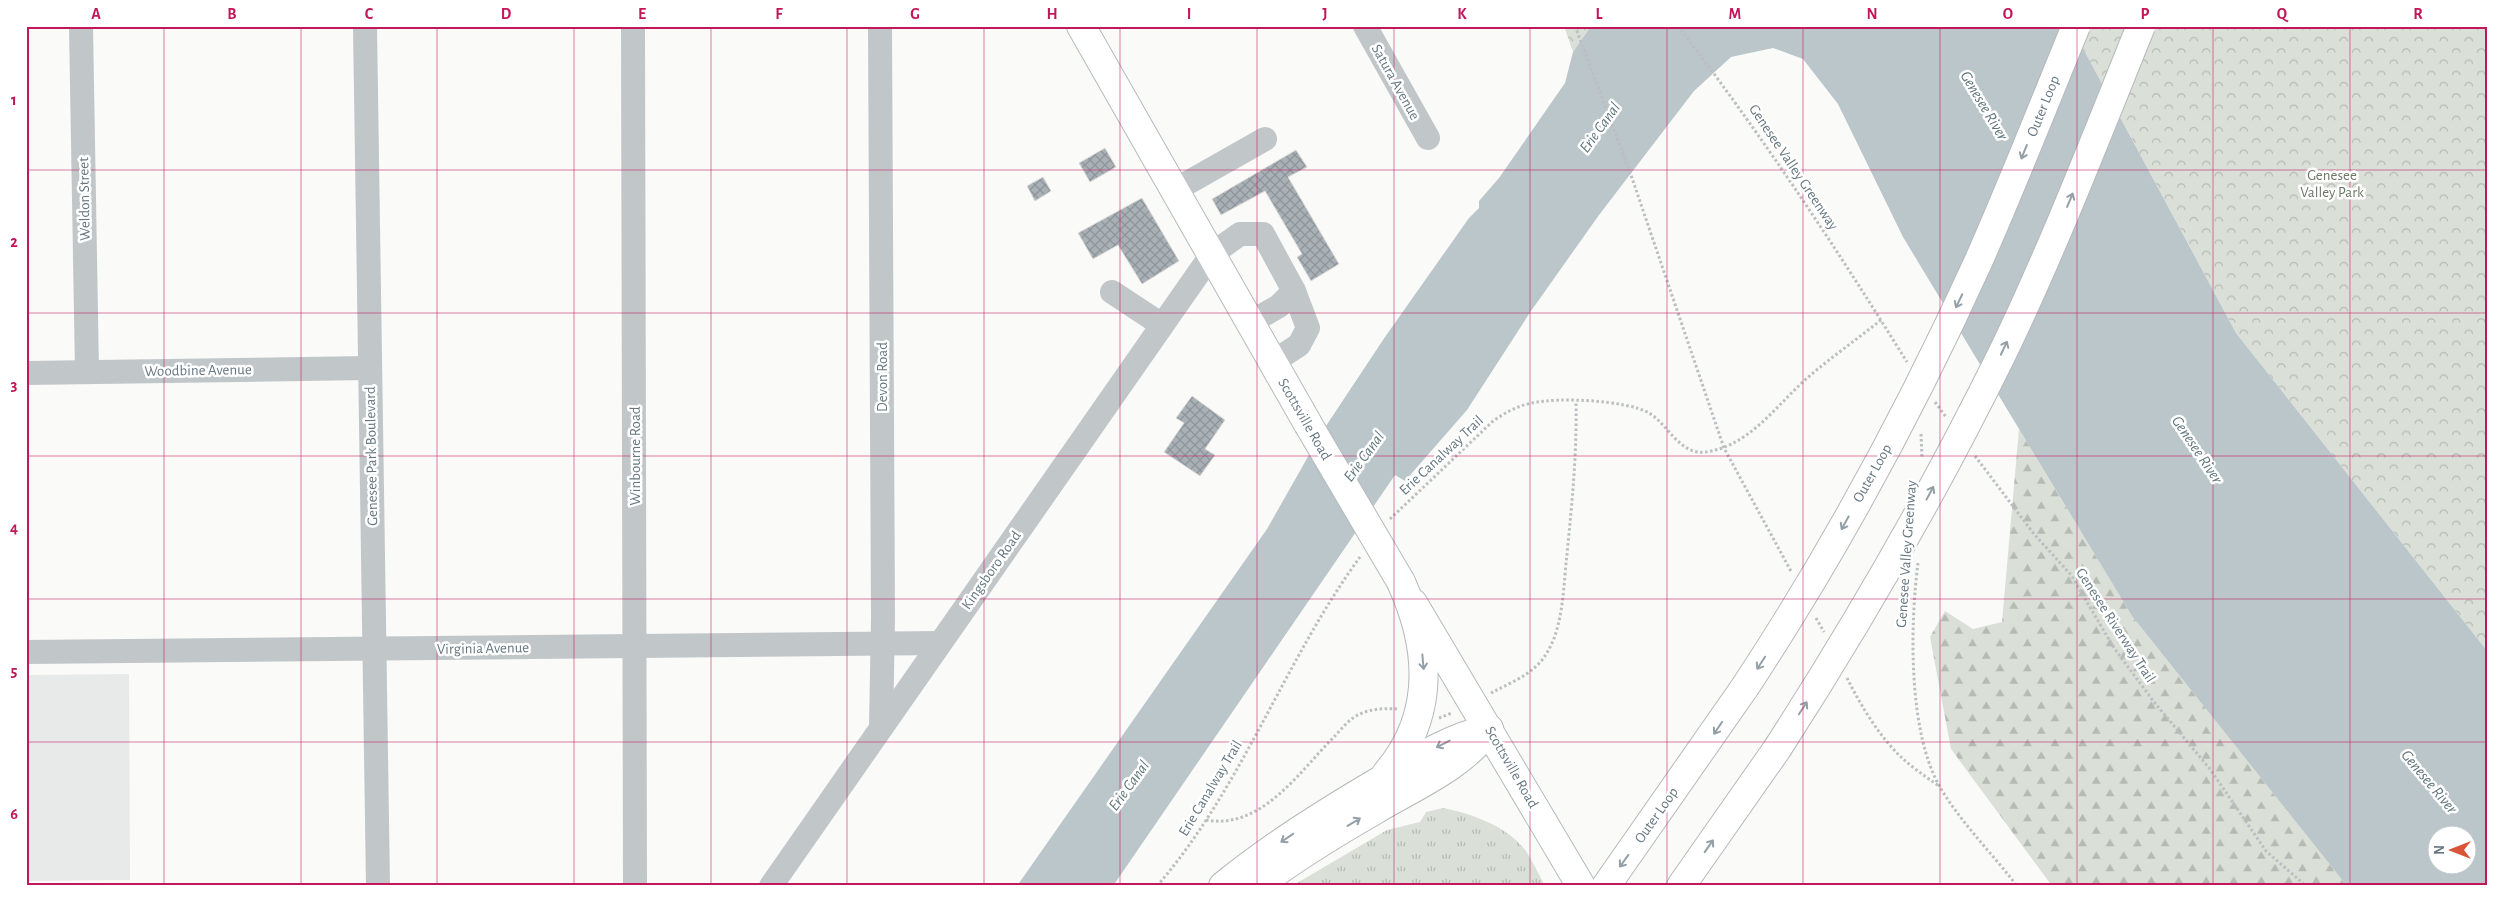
<svg xmlns="http://www.w3.org/2000/svg" width="2514" height="912" viewBox="0 0 2514 912" font-family="'Alegreya Sans',sans-serif">
	<defs>
		<pattern id="grass-tufts" width="24" height="20" patternUnits="userSpaceOnUse" patternTransform="scale(1.25)"><rect width="24" height="20" fill="#dadfd7"/><path d="M3 7l-1-3M5 7V3M7 7l1-3M15 17l-1-3M17 17v-4M19 17l1-3" fill="none" stroke="#b5bab4"/></pattern>
		<pattern id="forest-firs" width="22" height="20" patternUnits="userSpaceOnUse" patternTransform="scale(1.25)"><rect width="22" height="20" fill="#dadfd7"/><path d="M5 1l3.5 6h-7zM16 11l3.5 6h-7z" fill="#b5bab4"/></pattern>
		<pattern id="park-crowns" width="20" height="18" patternUnits="userSpaceOnUse" patternTransform="scale(1.25)"><rect width="20" height="18" fill="#dadfd7"/><path d="M2 6a3 3 0 1 1 6 0M12 15a3 3 0 1 1 6 0" fill="none" stroke="#b5bab4"/></pattern>
		<pattern id="building-cross-hatch" width="8" height="8" patternUnits="userSpaceOnUse" patternTransform="scale(1.25)"><rect width="8" height="8" fill="#a9b1b7"/><path d="M0 0l8 8M0 8l8-8" fill="none" stroke="#8d959a"/></pattern>
	</defs>
	<rect width="100%" height="100%" fill="#fafaf8"/>
	<polygon fill="#e8e9e9" points="129,674 130,880 26,881 26,675"/>
	<path fill="url(#grass-tufts)" d="M1443 808C1473 814 1507 826 1526 851 1533 862 1539 875 1545 886H1292L1387 830 1420 822 1426 812Z"/>
	<polygon fill="url(#forest-firs)" points="2019,429 2132,616 2347,886 2052,886 1951,749 1930,637 1945,611 1973,629 2002,622"/>
	<g fill="url(#park-crowns)">
		<polygon points="1564,26 1591,26 1573,52"/>
		<polygon points="2071,26 2488,26 2488,652 2236,333"/>
	</g>
	<path fill="#bac6c9" fill-rule="evenodd" d="M1591 26H2071L2236 333 2488 652V886H2347L2132 616 1903 237 1838 104 1803 59 1773 48 1731 57 1694 91 1599 215 1531 311 1467 410 1405 481 1395 475 1113 886H1017L1267 529 1322 432 1385 337 1469 218 1479 208V201L1499 178 1565 83 1573 52ZM2436 834H2466V864H2436Z"/>
	<g fill="url(#building-cross-hatch)" stroke="#dcdcda">
		<polygon points="1105,148 1116,167 1090,182 1079,163"/>
		<polygon points="1296,150 1307,167 1288,177 1339,264 1311,281 1297,257 1302,254 1265,191 1221,215 1212,199"/>
		<polygon points="1043,177 1051,191 1035,201 1027,186"/>
		<polygon points="1142,198 1179,261 1142,284 1118,245 1093,259 1078,233"/>
		<polygon points="1192,396 1225,420 1205,449 1215,455 1200,476 1164,452 1184,423 1176,418"/>
	</g>
	<g fill="none" stroke-linecap="round" stroke-linejoin="round">
		<defs>
			<g id="major">
				<polyline points="1081,26 1308,424"/>
				<polyline points="1413,603 1581,886"/>
			</g>
			<g id="highway">
				<path d="M1386 774C1436 716 1431 648 1401 582"/>
				<path d="M1223 886C1271 847 1322 815 1376 783 1412 762 1447 738 1489 729"/>
				<path d="M1257 886C1294 858 1335 833 1375 810 1415 786 1462 767 1489 729"/>
				<polyline points="1606,886 1745,687"/>
				<polyline points="1681,886 1777,749"/>
			</g>
		</defs>
		<use href="#major" stroke="#b5babe" stroke-width="30"/>
		<use href="#highway" stroke="#b5b9bc" stroke-width="30"/>
		<g stroke="#bcbfc1" stroke-width="3" stroke-dasharray="2.5 2.5" stroke-linecap="butt">
			<polyline points="1575,26 1631,175 1724,448 1792,573"/>
			<path d="M1678 26C1761 134 1835 246 1907 362"/>
			<polyline points="1935,402 1946,417"/>
			<polyline points="1921,434 1922,457"/>
			<polyline points="1975,456 2034,534 2071,575 2114,648 2154,702 2210,769 2266,851 2306,886"/>
			<path d="M1390 519 1492 422C1504 413 1517 406 1532 403 1558 397 1626 400 1649 413 1668 424 1680 456 1706 452 1749 446 1776 406 1806 379 1830 358 1856 340 1881 320"/>
			<path d="M1918 563C1910 625 1908 732 1940 787 1961 823 1992 853 2017 886"/>
			<polyline points="1816,618 1824,632"/>
			<path d="M1847 678C1861 706 1879 736 1902 758 1913 768 1926 777 1939 786"/>
			<path d="M1491 693C1508 684 1529 676 1542 660 1564 632 1563 588 1567 554 1572 503 1577 453 1576 402"/>
			<polyline points="1439,718 1452,713"/>
			<path d="M1206 820C1260 830 1298 774 1331 740 1339 732 1346 722 1356 716 1368 709 1383 708 1397 709"/>
			<path d="M1157 886C1242 788 1284 661 1360 557"/>
		</g>
		<g stroke="#c1c6c9" stroke-width="24">
			<polyline points="81,26 87,372"/>
			<polyline points="365,26 378,886"/>
			<polyline points="633,26 635,886"/>
			<polyline points="880,26 883,618 881,728"/>
			<polyline points="1365,26 1428,138"/>
			<polyline points="1175,190 1265,139"/>
			<polyline points="1112,292 1162,325"/>
			<polyline points="1273,362 1299,345 1308,328 1294,291"/>
			<polyline points="26,373 370,368"/>
			<polyline points="26,652 940,643"/>
			<polyline points="771,886 1212,254 1240,234 1263,234 1294,291 1279,306 1251,322"/>
		</g>
		<use href="#major" stroke="#fff" stroke-width="28"/>
		<use href="#highway" stroke="#fff" stroke-width="28"/>
		<defs>
			<polyline id="major-bridge" points="1308,424 1401,582"/>
			<g id="highway-bridge">
				<path d="M1745 687C1834 552 1912 408 1979 260 2013 183 2044 104 2076 26"/>
				<path d="M1777 749C1859 622 1934 492 2001 356 2053 249 2096 137 2141 26"/>
			</g>
		</defs>
		<use href="#major-bridge" stroke="#b5babe" stroke-width="30" stroke-linecap="butt"/>
		<use href="#highway-bridge" stroke="#b5b9bc" stroke-width="30" stroke-linecap="butt"/>
		<use href="#major-bridge" stroke="#fff" stroke-width="28"/>
		<use href="#highway-bridge" stroke="#fff" stroke-width="28"/>
	</g>
	<defs><path id="oneway-shaft" d="M-6 0H5M1.5-3L5.5 0L1.5 3" fill="none" stroke-width="1.6" stroke-linecap="round" stroke-linejoin="round" transform="scale(1.25)"/></defs>
	<g stroke="#94a0a7">
		<use href="#oneway-shaft" transform="translate(2024 152) rotate(112)"/>
		<use href="#oneway-shaft" transform="translate(2070 200) rotate(-67)"/>
		<use href="#oneway-shaft" transform="translate(1959 301) rotate(116)"/>
		<use href="#oneway-shaft" transform="translate(2004 348) rotate(-65)"/>
		<use href="#oneway-shaft" transform="translate(1930 493) rotate(-62)"/>
		<use href="#oneway-shaft" transform="translate(1845 523) rotate(119)"/>
		<use href="#oneway-shaft" transform="translate(1423 662) rotate(85)"/>
		<use href="#oneway-shaft" transform="translate(1761 663) rotate(123)"/>
		<use href="#oneway-shaft" transform="translate(1803 708) rotate(-57)"/>
		<use href="#oneway-shaft" transform="translate(1718 728) rotate(124)"/>
		<use href="#oneway-shaft" transform="translate(1443 744) rotate(153)"/>
		<use href="#oneway-shaft" transform="translate(1354 822) rotate(-31)"/>
		<use href="#oneway-shaft" transform="translate(1287 838) rotate(146)"/>
		<use href="#oneway-shaft" transform="translate(1709 846) rotate(-55)"/>
		<use href="#oneway-shaft" transform="translate(1624 861) rotate(126)"/>
	</g>
	<path fill="none" stroke="#c2185b" stroke-width="1" stroke-opacity="0.55" d="M164 26V886M301 26V886M437 26V886M574 26V886M711 26V886M847 26V886M984 26V886M1120 26V886M1257 26V886M1394 26V886M1530 26V886M1667 26V886M1803 26V886M1940 26V886M2077 26V886M2213 26V886M2350 26V886M26 170H2488M26 313H2488M26 456H2488M26 599H2488M26 742H2488"/>
	<g text-anchor="middle" stroke-width="5" stroke-linejoin="round" paint-order="stroke">
		<g font-size="15" fill="#667781" stroke="#fff">
			<text transform="translate(1396 82) rotate(61)" y="5">Satura Avenue</text>
			<text transform="translate(2043 106) rotate(-68)" y="5">Outer Loop</text>
			<text transform="translate(1794 167) rotate(56)" y="5">Genesee Valley Greenway</text>
			<text transform="translate(84 199) rotate(-91)" y="5">Weldon Street</text>
			<text transform="translate(198 370) rotate(-1)" y="5">Woodbine Avenue</text>
			<text transform="translate(882 377) rotate(-90)" y="5">Devon Road</text>
			<text transform="translate(1305 419) rotate(60)" y="5">Scottsville Road</text>
			<text transform="translate(1441 455) rotate(-43)" y="5">Erie Canalway Trail</text>
			<text transform="translate(371 456) rotate(-91)" y="5">Genesee Park Boulevard</text>
			<text transform="translate(635 456) rotate(-90)" y="5">Winbourne Road</text>
			<text transform="translate(1872 473) rotate(-61)" y="5">Outer Loop</text>
			<text transform="translate(1906 554) rotate(-86)" y="5">Genesee Valley Greenway</text>
			<text transform="translate(991 570) rotate(-55)" y="5">Kingsboro Road</text>
			<text transform="translate(2116 625) rotate(57)" y="5">Genesee Riverway Trail</text>
			<text transform="translate(483 648) rotate(-1)" y="5">Virginia Avenue</text>
			<text transform="translate(1512 767) rotate(60)" y="5">Scottsville Road</text>
			<text transform="translate(1210 788) rotate(-59)" y="5">Erie Canalway Trail</text>
			<text transform="translate(1656 815) rotate(-55)" y="5">Outer Loop</text>
		</g>
		<g font-size="15" fill="#6a7966" stroke="#fff">
			<text x="2332" y="180">Genesee<tspan x="2332" dy="17">Valley Park</tspan></text>
		</g>
		<g font-size="16" font-style="italic" fill="#61767b" stroke="#fff">
			<text transform="translate(1985 105) rotate(59)" y="6">Genesee River</text>
			<text transform="translate(1599 127) rotate(-54)" y="6">Erie Canal</text>
			<text transform="translate(2198 449) rotate(56)" y="6">Genesee River</text>
			<text transform="translate(1363 456) rotate(-54)" y="6">Erie Canal</text>
			<text transform="translate(2430 781) rotate(50)" y="6">Genesee River</text>
			<text transform="translate(1128 785) rotate(-54)" y="6">Erie Canal</text>
		</g>
	</g>
	<rect width="2514" height="912" fill="none" stroke="#ffffff" stroke-width="55"/>
	<g transform="translate(2452 850) rotate(270)"><circle r="24" fill="#ffffff" stroke="#c2c9cd"/>
	<path d="M0-4L9 19L0 12L-9 19Z" fill="#d85539"/>
	<text y="-8" font-size="14" font-weight="bold" text-anchor="middle" fill="#667781">N</text>
	</g>
	<rect x="28" y="28" width="2458" height="856" fill="none" stroke="#c2185b" stroke-width="2"/>
	<g font-size="16" text-anchor="middle" font-weight="bold" fill="#c2185b">
		<text x="96" y="19">A</text>
		<text x="232" y="19">B</text>
		<text x="369" y="19">C</text>
		<text x="506" y="19">D</text>
		<text x="642" y="19">E</text>
		<text x="779" y="19">F</text>
		<text x="915" y="19">G</text>
		<text x="1052" y="19">H</text>
		<text x="1189" y="19">I</text>
		<text x="1325" y="19">J</text>
		<text x="1462" y="19">K</text>
		<text x="1599" y="19">L</text>
		<text x="1735" y="19">M</text>
		<text x="1872" y="19">N</text>
		<text x="2008" y="19">O</text>
		<text x="2145" y="19">P</text>
		<text x="2282" y="19">Q</text>
		<text x="2418" y="19">R</text>
		<text x="14" y="105">1</text>
		<text x="14" y="247">2</text>
		<text x="14" y="390">3</text>
		<text x="14" y="533">4</text>
		<text x="14" y="676">5</text>
		<text x="14" y="819">6</text>
	</g>
</svg>
